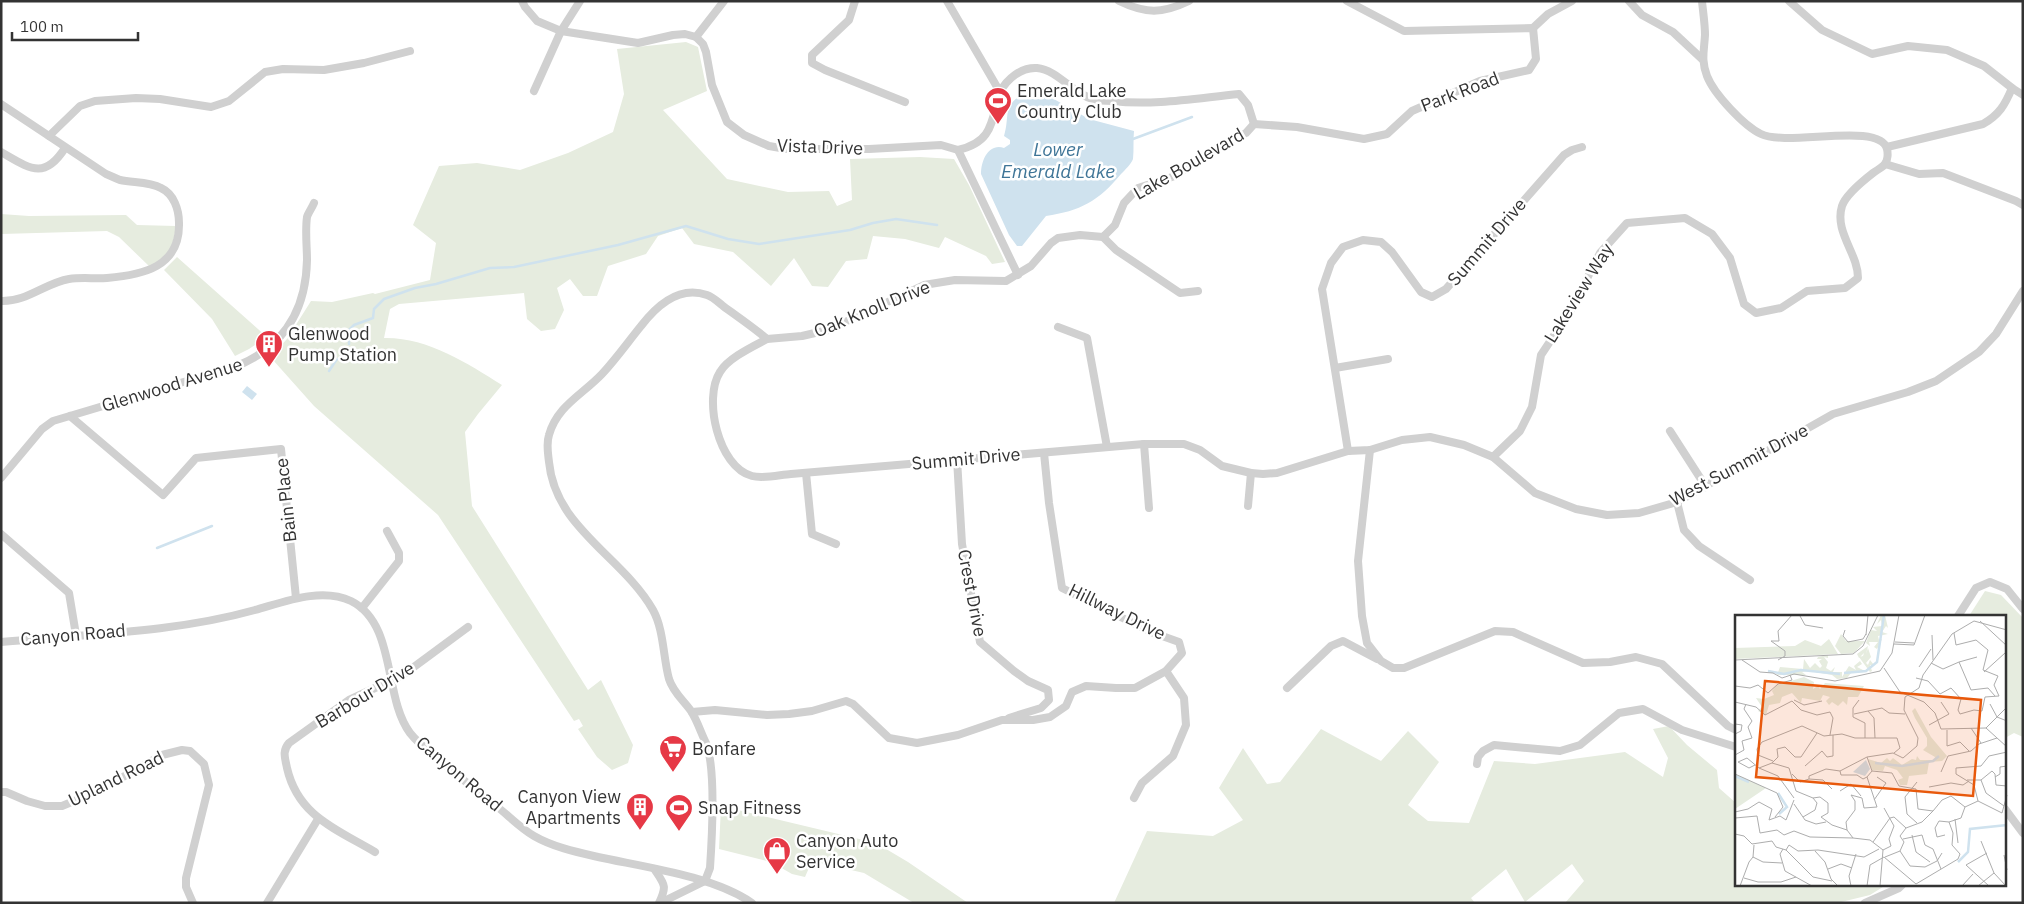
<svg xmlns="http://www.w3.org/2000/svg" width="2024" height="904" viewBox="0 0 2024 904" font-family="'IBM Plex Sans',sans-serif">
	<rect width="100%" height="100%" fill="#fff"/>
	<g fill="#e6ecdf">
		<path d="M686 42 698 47 707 91 663 110 727 179 788 192 829 191 837 206 852 200 850 159 920 157 954 159 969 185 1005 262 992 264 986 256 945 237 939 248 905 239 873 236 867 259 846 261 828 287 812 286 794 258 771 286 733 252 694 244 682 228 658 236 646 254 608 266 597 296H583L570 279 557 288 564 310 555 329 541 331 527 319 524 293 399 304 390 309 384 338C427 337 467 363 502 385L478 414 465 432 472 506 588 690 601 680 633 745 628 763 612 770 597 757 578 729 583 726 579 719 574 721 438 515 314 406 273 360 274 353 287 339 311 301 332 302 373 293 375 294 430 280 436 243 413 225 439 166 477 163 520 170 568 153 613 132 624 94 617 49Z"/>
		<path d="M1 214 29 216 126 215 137 225 176 226C173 248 169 256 150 267L119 237 107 231 1 234Z"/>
		<polygon points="177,257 267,337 249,349 235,356 212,319 164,270"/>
		<polygon points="1985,591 2001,595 2023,618 2023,737 2014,733 2005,738 2005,616 1969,616"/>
		<polygon points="1669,726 1687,745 1717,770 1719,788 1736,803 1736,885 1886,885 1870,895 1837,903 1565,903 1584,881 1572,864 1525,902 1506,869 1471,898 1475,903 1114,903 1147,831 1213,836 1243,820 1219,788 1243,748 1267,784 1280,782 1321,729 1381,761 1408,731 1439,762 1408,805 1428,821 1469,823 1494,761 1535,764 1625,752 1663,777 1668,758 1653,729"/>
		<polygon points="721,806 876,843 908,862 968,903 914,903 864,873 812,861 805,877 792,874 771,862 719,849"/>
	</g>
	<g fill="#cfe2ee">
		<path d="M1029 90H1038L1089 119 1134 131C1133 140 1134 150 1133 159 1131 164 1125 170 1121 174 1099 201 1080 211 1046 216L1022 246H1017L1009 235 981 174C981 160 989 143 1004 148L1010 144V140L1004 136C1011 113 1000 106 1029 90Z"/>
		<polygon points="247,386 257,394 252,400 242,392"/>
	</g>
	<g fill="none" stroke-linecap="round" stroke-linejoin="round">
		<g stroke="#cfe2ee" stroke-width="2.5">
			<polyline points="1133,139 1192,117"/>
			<polyline points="349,344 349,330 354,325 373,318 374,309 384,299 415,288 436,284 490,268 514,267 618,245 686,226 728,239 759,244 850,230 873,223 896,219 937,225"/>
			<polyline points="342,356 347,352"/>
			<polyline points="329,371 337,359"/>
			<polyline points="157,548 212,526"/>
		</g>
		<g stroke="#d0d0d0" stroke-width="8">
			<polyline points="522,1 525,7 537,21 561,31 638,43 673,35 685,34 696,37 703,44 706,52 712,85 727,122 744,135 769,146 786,149 869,149 941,145 958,150"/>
			<polyline points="855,1 849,20 812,55 812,63 825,70 905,102"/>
			<path d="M947 1 1000 92C991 122 993 142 958 150L1018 275"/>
			<path d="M1119 1C1146 14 1162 14 1189 1"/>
			<polyline points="1629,1 1642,15 1673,32 1702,59"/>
			<path d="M1789 1 1822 30 1872 54 1908 46 1947 50 1984 66 2012 88C2005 105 1999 115 1983 124L1887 147"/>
			<polyline points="1533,28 1548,14 1572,1"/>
			<polyline points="696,37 724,1"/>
			<polyline points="2012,88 2023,95"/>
			<polyline points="534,91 561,31 580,1"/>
			<path d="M1 104 106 174C111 176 115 178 120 180 133 183 149 181 161 188 174 194 179 210 179 223 180 267 143 275 107 278 95 279 82 277 69 279 45 283 27 302 1 301"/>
			<polyline points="1254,124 1297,127 1364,139 1387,134 1412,111 1480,81 1529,70 1536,59 1533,28 1404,31 1347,1"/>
			<polyline points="49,136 80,106 95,101 136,98 160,99 211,107 229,101 265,72 283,69 324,70 364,63 410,51"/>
			<path d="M1 152C29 168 44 181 65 148"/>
			<polyline points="1885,164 1919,174 1943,173 2016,201 2023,205"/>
			<polyline points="1103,237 1116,250 1180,293 1198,291"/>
			<polyline points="1058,327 1087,338 1107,447"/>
			<path d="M767 339C754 346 728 358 720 372 703 398 718 467 752 476 763 479 779 475 791 474L1144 444H1184L1200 450 1222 466 1251 473 1263 474 1277 473 1348 451 1370 450 1402 440 1430 437 1464 445 1493 457 1535 493 1576 509 1607 515 1639 513 1677 502 1833 414 1908 392 1936 381 1979 352 1996 334 2023 291"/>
			<polyline points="1335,368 1388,359"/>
			<polyline points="70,416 163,495 196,458 281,449 296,598"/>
			<polyline points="1670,431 1706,487"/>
			<polyline points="1144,444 1149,508"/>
			<polyline points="1370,450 1358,561 1362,616 1367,643 1381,661 1393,668 1404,668 1495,631 1513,632 1583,663 1610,662 1636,657 1662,664 1728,726 1736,730"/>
			<polyline points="1348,451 1322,289 1331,263 1343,247 1363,240 1381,242 1392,252 1421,292 1432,297 1446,289 1564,155 1572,150 1582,147"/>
			<path d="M1493 457 1520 431 1532 407 1541 355 1571 310 1600 253 1627 223 1685 218 1712 234 1730 258 1744 304 1756 313 1781 308 1807 291 1845 288 1858 278C1858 253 1834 232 1842 206 1846 194 1864 180 1873 173 1877 170 1883 167 1885 164 1888 160 1888 153 1887 149 1880 121 1787 147 1761 134 1744 126 1714 94 1707 76 1701 60 1704 52 1705 35 1705 24 1703 12 1702 1"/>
			<polyline points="957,459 962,544 980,642 1014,671 1028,681 1048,690 1049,700 1041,708 1009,718"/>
			<polyline points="806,473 812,534 836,544"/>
			<path d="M1 478 42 429 53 421 237 366C283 347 306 311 307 260 307 247 305 231 307 217 308 213 312 208 314 203"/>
			<polyline points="1677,502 1684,530 1699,546 1750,580"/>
			<polyline points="1248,506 1251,473"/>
			<polyline points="1,534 69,593 76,635"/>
			<polyline points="362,608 399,561 399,553 387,531"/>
			<polyline points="1958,616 1976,588 1990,582 2007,589 2023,609"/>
			<path d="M1 642C85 634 173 633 255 610 284 602 321 587 351 601 397 624 383 697 410 733 417 742 427 750 436 757 455 774 475 789 495 805 508 815 520 828 534 836 553 847 576 852 598 857 644 867 713 876 752 903"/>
			<polyline points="1287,688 1331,646 1343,641 1377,659"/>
			<polyline points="692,712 715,710 767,715 789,714 812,711 846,701 853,704 889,738 917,743 958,735 1002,720 1033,720 1050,717 1066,706 1072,692 1086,686 1116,688 1135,688 1166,671 1182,653 1179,642 1151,632 1062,588 1049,503 1044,453"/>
			<polyline points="1477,764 1478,757 1483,751 1494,745 1560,751 1580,745 1619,713 1643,709 1682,730 1736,747"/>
			<polyline points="1,792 6,792 27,801 45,806 62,806 98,791 162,755 182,750 190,751 204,764 209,785 186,878 186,887 193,903"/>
			<polyline points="1134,798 1142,783 1173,756 1186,725 1184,698 1166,671"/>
			<polyline points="2005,809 2023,833"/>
			<path d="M375 852C336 829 298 816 287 768 285 758 282 751 289 743L349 700 403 675 468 627"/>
			<path d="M655 870C665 885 667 886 659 903"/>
			<polyline points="267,903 318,819"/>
			<path d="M660 903 705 881 710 868C712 838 716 768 706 743 701 733 697 720 691 711 683 700 673 692 669 679 663 657 664 630 653 610 623 557 555 528 549 462 548 453 546 444 549 435 557 406 582 395 602 374 616 359 628 342 641 326 657 305 679 285 707 295 713 297 718 302 723 306 738 317 753 327 767 339L802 336 828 330 924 285 955 280 1006 281 1031 266 1051 243 1058 238 1080 235 1103 237 1115 225 1124 203 1138 188 1175 176 1218 147 1246 133 1254 124 1248 105 1239 94C1197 98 1154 106 1112 101 1106 101 1099 101 1093 99 1073 94 1058 70 1037 68 1021 67 1007 79 1000 92"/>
			<polyline points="1865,903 1899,888 1902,885"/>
		</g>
	</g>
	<defs>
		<symbol id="stadium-pin" viewBox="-11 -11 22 30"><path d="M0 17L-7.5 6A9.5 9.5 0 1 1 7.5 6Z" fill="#e63946" stroke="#fff"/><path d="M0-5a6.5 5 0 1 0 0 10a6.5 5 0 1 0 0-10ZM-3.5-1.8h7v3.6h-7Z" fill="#fff"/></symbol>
		<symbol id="building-pin" viewBox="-11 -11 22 30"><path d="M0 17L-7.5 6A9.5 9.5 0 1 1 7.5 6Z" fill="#e63946" stroke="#fff"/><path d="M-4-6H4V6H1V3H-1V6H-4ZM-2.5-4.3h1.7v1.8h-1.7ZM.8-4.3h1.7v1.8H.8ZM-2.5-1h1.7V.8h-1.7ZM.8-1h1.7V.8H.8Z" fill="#fff"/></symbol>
		<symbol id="supermarket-pin" viewBox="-11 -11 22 30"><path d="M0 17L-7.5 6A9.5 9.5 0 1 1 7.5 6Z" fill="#e63946" stroke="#fff"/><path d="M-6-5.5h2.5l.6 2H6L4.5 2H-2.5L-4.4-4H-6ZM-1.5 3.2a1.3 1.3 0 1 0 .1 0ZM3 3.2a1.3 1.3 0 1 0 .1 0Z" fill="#fff"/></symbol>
		<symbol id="shop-pin" viewBox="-11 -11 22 30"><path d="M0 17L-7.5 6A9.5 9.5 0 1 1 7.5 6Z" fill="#e63946" stroke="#fff"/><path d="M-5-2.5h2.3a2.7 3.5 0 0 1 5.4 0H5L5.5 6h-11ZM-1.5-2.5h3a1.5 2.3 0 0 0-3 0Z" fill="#fff"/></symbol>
	</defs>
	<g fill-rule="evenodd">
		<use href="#stadium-pin" x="982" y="85" width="32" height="43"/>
		<use href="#building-pin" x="253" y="328" width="32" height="43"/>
		<use href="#supermarket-pin" x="657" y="733" width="32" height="43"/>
		<use href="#building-pin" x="624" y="791" width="32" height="43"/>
		<use href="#stadium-pin" x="663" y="792" width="32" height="43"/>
		<use href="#shop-pin" x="761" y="835" width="32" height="43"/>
	</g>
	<g text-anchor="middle" stroke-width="5" stroke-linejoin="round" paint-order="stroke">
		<g font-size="18" fill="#333" stroke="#fff" text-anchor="start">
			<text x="1017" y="97">Emerald Lake<tspan x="1017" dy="21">Country Club</tspan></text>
			<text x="288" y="340">Glenwood<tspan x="288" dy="21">Pump Station</tspan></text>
			<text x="692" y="755">Bonfare</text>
			<text x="621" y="803" text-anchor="end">Canyon View<tspan x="621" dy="21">Apartments</tspan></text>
			<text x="698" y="814">Snap Fitness</text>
			<text x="796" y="847">Canyon Auto<tspan x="796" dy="21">Service</tspan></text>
		</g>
		<g font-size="18" fill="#333" stroke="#fff">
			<text transform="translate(1460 92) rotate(-21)" y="6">Park Road</text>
			<text transform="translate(820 147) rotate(2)" y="6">Vista Drive</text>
			<text transform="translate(1189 164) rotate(-30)" y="6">Lake Boulevard</text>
			<text transform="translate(1487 242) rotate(-49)" y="6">Summit Drive</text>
			<text transform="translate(1579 293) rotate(-58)" y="6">Lakeview Way</text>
			<text transform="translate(872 309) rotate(-22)" y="6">Oak Knoll Drive</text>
			<text transform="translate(172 385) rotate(-17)" y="6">Glenwood Avenue</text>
			<text transform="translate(966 459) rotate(-5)" y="6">Summit Drive</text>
			<text transform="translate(1739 465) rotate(-28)" y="6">West Summit Drive</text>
			<text transform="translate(286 500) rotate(-96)" y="6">Bain Place</text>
			<text transform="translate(972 593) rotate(79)" y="6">Crest Drive</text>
			<text transform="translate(1117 612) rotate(26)" y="6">Hillway Drive</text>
			<text transform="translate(73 635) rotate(-5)" y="6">Canyon Road</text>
			<text transform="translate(365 695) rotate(-31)" y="6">Barbour Drive</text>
			<text transform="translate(459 774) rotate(40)" y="6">Canyon Road</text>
			<text transform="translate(116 779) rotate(-26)" y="6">Upland Road</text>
		</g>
		<g font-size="19" font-style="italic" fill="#3f7597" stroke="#fff">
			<text x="1058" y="156">Lower<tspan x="1058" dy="22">Emerald Lake</tspan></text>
		</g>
	</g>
	<g transform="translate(1735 615)">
		<rect width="271" height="271" fill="#fff"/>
		<path d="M146 0H150L153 13 151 11 147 17 153 19 143 21 144 25 147 24 142 34 139 32 143 27H134L135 31 131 28 136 15 142 16 138 12 147 11 146 5 142 9ZM106 19 111 26H130L119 38 106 39 100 31ZM94 24 103 39 0 44V33L60 31 70 25 86 31ZM133 31 131 39 133 33 136 42 131 48 133 50 135 45 139 50H135L137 56 135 57 124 42 128 41 129 38 124 43 122 39ZM93 40V43L89 42 93 47 91 53 96 56 100 52 98 57H107V62L114 51 121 55 119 51 125 46 127 49 122 52 132 57 116 58 112 63 102 64 97 60 74 56 67 57 71 60H42L45 52 68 54 69 44 75 53 80 48 85 53 87 51 84 46 87 44H82L83 42ZM69 62 79 67 78 74 83 71 85 74 90 68 129 71 123 82H113L112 90 108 86 103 91 97 87 94 90 91 86 95 82 88 80 85 86 67 83 66 88 57 78 47 82 45 88 34 90 31 100 23 96 27 92 21 83 29 84 39 80 37 76 42 70ZM180 93 196 122 212 141 207 146 194 147 192 159 174 161 172 170H165L163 165 168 163 162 155 150 151 148 156 137 155 133 144 146 148 152 143 155 146 158 143 167 150 177 144 181 145 182 141 185 145H199L200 142 188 135 192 131V123L180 103 177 96ZM0 159 31 173 0 194Z" fill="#e6ecdf"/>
		<path d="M131 145 135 154 130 161 118 157Z" fill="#cfe2ee"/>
		<path fill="none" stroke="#cfe2ee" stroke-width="2.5" d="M33 56 49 59 66 55 105 59M109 58 131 56 142 47 149 0M140 148 167 151 198 146 204 141M0 161 14 167M43 178 52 192 44 199M223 247 233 237 235 214 272 210"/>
		<path fill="none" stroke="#adadad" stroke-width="1" d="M65 1 70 10 88 13M239 6 272 15M245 6 272 31M110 15 108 21 113 27 128 24 131 19M131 20 133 0M197 20 198 45M160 27 179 28M159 29 179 30 190 0M0 45 118 39 128 31 143 0M7 45 25 57 38 58 47 63 59 59 100 66 145 56 157 38 164 0M43 45 50 41V36L36 26H44L43 16 57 0M224 47 242 42M196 48 208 54 224 47 236 75 253 73 260 81M184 52 196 34M149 53 165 77 189 87 200 98 206 114 251 113 272 132M249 57 270 38M181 63 193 66 205 79 216 73 226 84 223 95 225 99 239 95 247 96 250 82 264 81 259 70 263 61 248 55 253 35 241 25 221 30 219 18M0 71 15 73 23 70 33 78 43 69 57 65 55 60M59 85 69 90 87 86M124 85 118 93V102L130 108V123M0 87 21 92 30 100 57 86 66 95 82 100 95 97 98 103 95 120M255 89 262 102 272 106M133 96 139 103 140 123M119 99 147 93 154 98 170 99M0 109 7 110 6 116 0 119M194 110 214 99 206 87M236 113 246 128M251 113 272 92M212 115V131L225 127 234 136M82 118 66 142H60L50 132 42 134 43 142 37 148 54 153 61 176 78 183 85 182 93 188V198L86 202M0 140 9 135 7 126 17 123 13 112 17 106 9 94 11 89M132 142 158 138 168 143 182 131 183 123 169 95 170 82 184 73 188 60 217 19 239 6M132 142 105 156 106 160H122L128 164 132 162M38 146 23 140 22 134 27 127 67 111 89 121 107 119 120 123H162L165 133 159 138M37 148 24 153 43 161 59 183M20 150 14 153 3 147 12 143 24 153M70 151 87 136 92 142 98 141V120M137 156 157 158 164 171 181 174 183 194 198 196 207 185 216 181 230 192M206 157 213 141 236 136 244 129 262 123M0 159 42 178 48 192 40 202M57 159 65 167 74 164M260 162 265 159V152L272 151M232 165H246L257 156 260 159 261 170 272 171M246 165 251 178 269 191M182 167 170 182 172 199 182 208M194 172 216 168 228 170 234 166M97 174 88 165 74 164V161L91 154 105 156M105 176 116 169 126 181M139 185 151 168 142 162M243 186 239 170 221 159V153L246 151 254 141 272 137M59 189 70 205 81 209 91 207M0 197 13 194 24 187 37 194 34 205 45 201 51 205 59 185M68 202 80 195 82 188 78 183M86 202 97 210 112 215 118 223 135 225 148 235 145 271M0 203 22 201 25 218 42 215 49 220 59 216 75 222 118 223M155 203 159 202 171 213 187 207 198 196M220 204 223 228M214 207 226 203 230 192 243 186 267 198 272 180M112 215 111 207 120 195V186L116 180 127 183 129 193 142 192 132 162 137 156 132 142M0 219 9 221 17 229 37 226 41 232 51 235M177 220 181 237 195 247M210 220 202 222 200 213 204 206 214 207M168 224 187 220 190 230 198 234 206 254M246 226 259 258 271 271M138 227 155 203M48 234 45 239 50 256 77 271M51 235 54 230 63 236 83 235 129 242 144 234M51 235 78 262 97 266M148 235 156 231 154 224 159 211 149 193M80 236 90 247 96 264 103 271M165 236 175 251 190 252 202 246 207 238M252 238 231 250 254 271M269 240 272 255M18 242 28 247 47 248M150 242 165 236 169 227 165 221 171 213M14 247 18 242 19 230M93 254 106 249 117 253M9 263 23 267H46M46 267 61 262M5 271 14 247M116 271 114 261 121 239M132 271 135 250 149 242 181 269 223 244 225 239 217 230 218 218 214 207M227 271 238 259M243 271 259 258"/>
		<path fill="#e8590c" fill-opacity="0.15" stroke="#e8590c" stroke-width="2.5" d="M30 66 246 85 238 181 21 162Z"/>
		<rect width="271" height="271" fill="none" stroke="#333" stroke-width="2.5"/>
	</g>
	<rect width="2024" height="904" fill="none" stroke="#333333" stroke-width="5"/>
	<path d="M12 32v8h126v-8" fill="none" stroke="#333333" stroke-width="2.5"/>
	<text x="20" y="32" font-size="15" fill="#333333" stroke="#ffffff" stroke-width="4" paint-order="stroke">100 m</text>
</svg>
